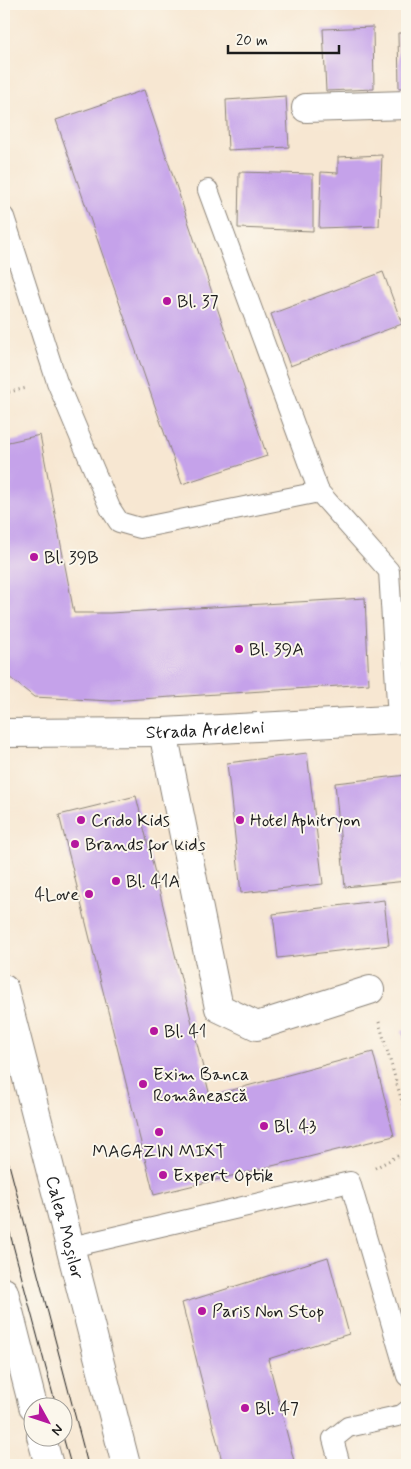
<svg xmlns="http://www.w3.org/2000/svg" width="411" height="1469" viewBox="0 0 411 1469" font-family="Mynerve,sans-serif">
	<rect width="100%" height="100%" fill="#fbf7ec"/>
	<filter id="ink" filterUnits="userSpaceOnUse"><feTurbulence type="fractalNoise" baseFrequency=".02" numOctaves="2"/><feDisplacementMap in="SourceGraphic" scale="10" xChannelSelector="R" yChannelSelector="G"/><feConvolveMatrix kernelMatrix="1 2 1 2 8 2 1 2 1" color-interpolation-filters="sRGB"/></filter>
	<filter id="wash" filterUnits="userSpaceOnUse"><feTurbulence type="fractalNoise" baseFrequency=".0096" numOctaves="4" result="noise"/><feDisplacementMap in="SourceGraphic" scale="20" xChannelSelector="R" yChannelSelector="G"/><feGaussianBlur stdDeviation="1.12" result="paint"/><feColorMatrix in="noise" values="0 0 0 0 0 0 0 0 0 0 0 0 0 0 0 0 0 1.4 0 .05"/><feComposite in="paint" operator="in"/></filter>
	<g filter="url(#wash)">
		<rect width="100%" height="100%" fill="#f7e7d2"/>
		<g id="blocks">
			<g fill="#c5a2ea">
				<polygon points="373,27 374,89 326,91 323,29"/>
				<polygon points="398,33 407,33 407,88 399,88"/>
				<polygon points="144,90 267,456 182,484 56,120"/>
				<polygon points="286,96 289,147 228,150 226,100"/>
				<polygon points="382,155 379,226 319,228 321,172 338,173 338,157"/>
				<rect x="405" y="168" width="2" height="59"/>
				<polygon points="239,172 313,174 313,231 238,228"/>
				<polygon points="383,272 402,324 290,366 271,314"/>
				<polygon points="40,435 74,613 110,613 365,598 369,684 111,701 34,697 4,673 4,443"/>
				<polygon points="307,753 323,884 241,893 227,763"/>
				<polygon points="407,775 407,881 345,887 335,783"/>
				<polygon points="136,796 210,1096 373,1052 394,1136 154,1195 59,815"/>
				<polygon points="384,900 389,945 278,958 273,914"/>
				<polygon points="407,1030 407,1050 402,1031"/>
				<polygon points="328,1257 349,1334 268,1359 295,1465 223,1465 182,1303"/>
			</g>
		</g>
	</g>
	<g filter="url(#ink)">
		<use href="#blocks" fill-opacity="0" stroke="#8a8277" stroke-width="1"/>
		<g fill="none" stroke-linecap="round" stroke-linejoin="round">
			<defs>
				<g id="service">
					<polyline points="208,190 319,492"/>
					<polyline points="4,217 57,382 110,508 119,522 140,528 319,492 389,571 398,719"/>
					<polyline points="71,1247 350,1182 407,1376"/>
					<polyline points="340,1465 333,1439 348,1427 402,1415 407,1411"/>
				</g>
				<g id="minor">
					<polyline points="306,108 407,105"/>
					<polyline points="163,732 219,1008 257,1026 370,990"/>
					<path id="s1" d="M4 733 163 732 407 719"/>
				</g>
				<g id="primary">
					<path id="s2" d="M4 989 126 1465"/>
					<polyline points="4,1292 33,1406"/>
					<polyline points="41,1436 49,1465"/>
				</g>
			</defs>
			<use href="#service" stroke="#8a8277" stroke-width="22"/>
			<use href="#minor" stroke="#8a8277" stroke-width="30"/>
			<use href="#primary" stroke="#8a8277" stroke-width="30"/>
			<g stroke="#8a8277" stroke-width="3" stroke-dasharray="1 4" stroke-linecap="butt">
				<polyline points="4,393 27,388"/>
				<polyline points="379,1022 407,1119"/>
				<polyline points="375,1168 407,1151"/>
			</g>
			<use href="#service" stroke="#fff" stroke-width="20"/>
			<use href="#minor" stroke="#fff" stroke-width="28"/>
			<use href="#primary" stroke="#fff" stroke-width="28"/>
			<g stroke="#1c1c1c" stroke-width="1">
				<polyline points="4,1145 88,1465"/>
				<polyline points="4,1211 56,1406"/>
				<polyline points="62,1433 71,1465"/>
			</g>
		</g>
	</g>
	<g fill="#b5179e" stroke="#fbf7ec" stroke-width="2">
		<circle cx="167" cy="301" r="5"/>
		<circle cx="34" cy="557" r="5"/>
		<circle cx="239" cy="649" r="5"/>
		<circle cx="81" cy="820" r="5"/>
		<circle cx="240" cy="820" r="5"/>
		<circle cx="75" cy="844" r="5"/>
		<circle cx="116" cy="881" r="5"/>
		<circle cx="89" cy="894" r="5"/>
		<circle cx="154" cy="1031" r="5"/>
		<circle cx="143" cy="1084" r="5"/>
		<circle cx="264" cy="1126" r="5"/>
		<circle cx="159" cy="1132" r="5"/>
		<circle cx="163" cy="1175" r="5"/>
		<circle cx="202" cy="1311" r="5"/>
		<circle cx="245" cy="1408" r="5"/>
	</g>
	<g text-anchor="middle" stroke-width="4" stroke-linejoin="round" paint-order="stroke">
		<g font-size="18" fill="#1c1c1c" stroke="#fbf7ec" text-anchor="start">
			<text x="177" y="307">Bl. 37</text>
			<text x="44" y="563">Bl. 39B</text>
			<text x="249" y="655">Bl. 39A</text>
			<text x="91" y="826">Crido Kids</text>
			<text x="250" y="826">Hotel Aphitryon</text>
			<text x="85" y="850">Brands for kids</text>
			<text x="126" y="887">Bl. 41A</text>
			<text x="79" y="900" text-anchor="end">4Love</text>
			<text x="164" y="1037">Bl. 41</text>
			<text x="153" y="1080">Exim Banca<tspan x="153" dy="21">Românească</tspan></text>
			<text x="274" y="1132">Bl. 43</text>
			<text x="159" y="1157" text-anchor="middle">MAGAZIN MIXT</text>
			<text x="173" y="1181">Expert Optik</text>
			<text x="212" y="1317">Paris Non Stop</text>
			<text x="255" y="1414">Bl. 47</text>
		</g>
		<g font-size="18" fill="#1c1c1c" stroke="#fbf7ec">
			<text dy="6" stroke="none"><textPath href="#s1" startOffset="201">Strada Ardeleni</textPath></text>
			<text dy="6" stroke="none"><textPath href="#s2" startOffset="246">Calea Moșilor</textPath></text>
		</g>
	</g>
	<rect width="411" height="1469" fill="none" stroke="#fbf7ec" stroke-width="20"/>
	<g transform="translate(48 1422) rotate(130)"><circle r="24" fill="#fbf7ec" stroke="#a29f99"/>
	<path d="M0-4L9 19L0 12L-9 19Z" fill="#b5179e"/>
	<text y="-8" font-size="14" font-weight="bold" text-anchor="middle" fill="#1c1c1c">N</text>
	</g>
	<path d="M228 45v8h111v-8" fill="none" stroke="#1c1c1c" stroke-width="2.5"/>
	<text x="236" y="45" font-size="15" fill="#1c1c1c" stroke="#fbf7ec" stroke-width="4" paint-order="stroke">20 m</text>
</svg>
